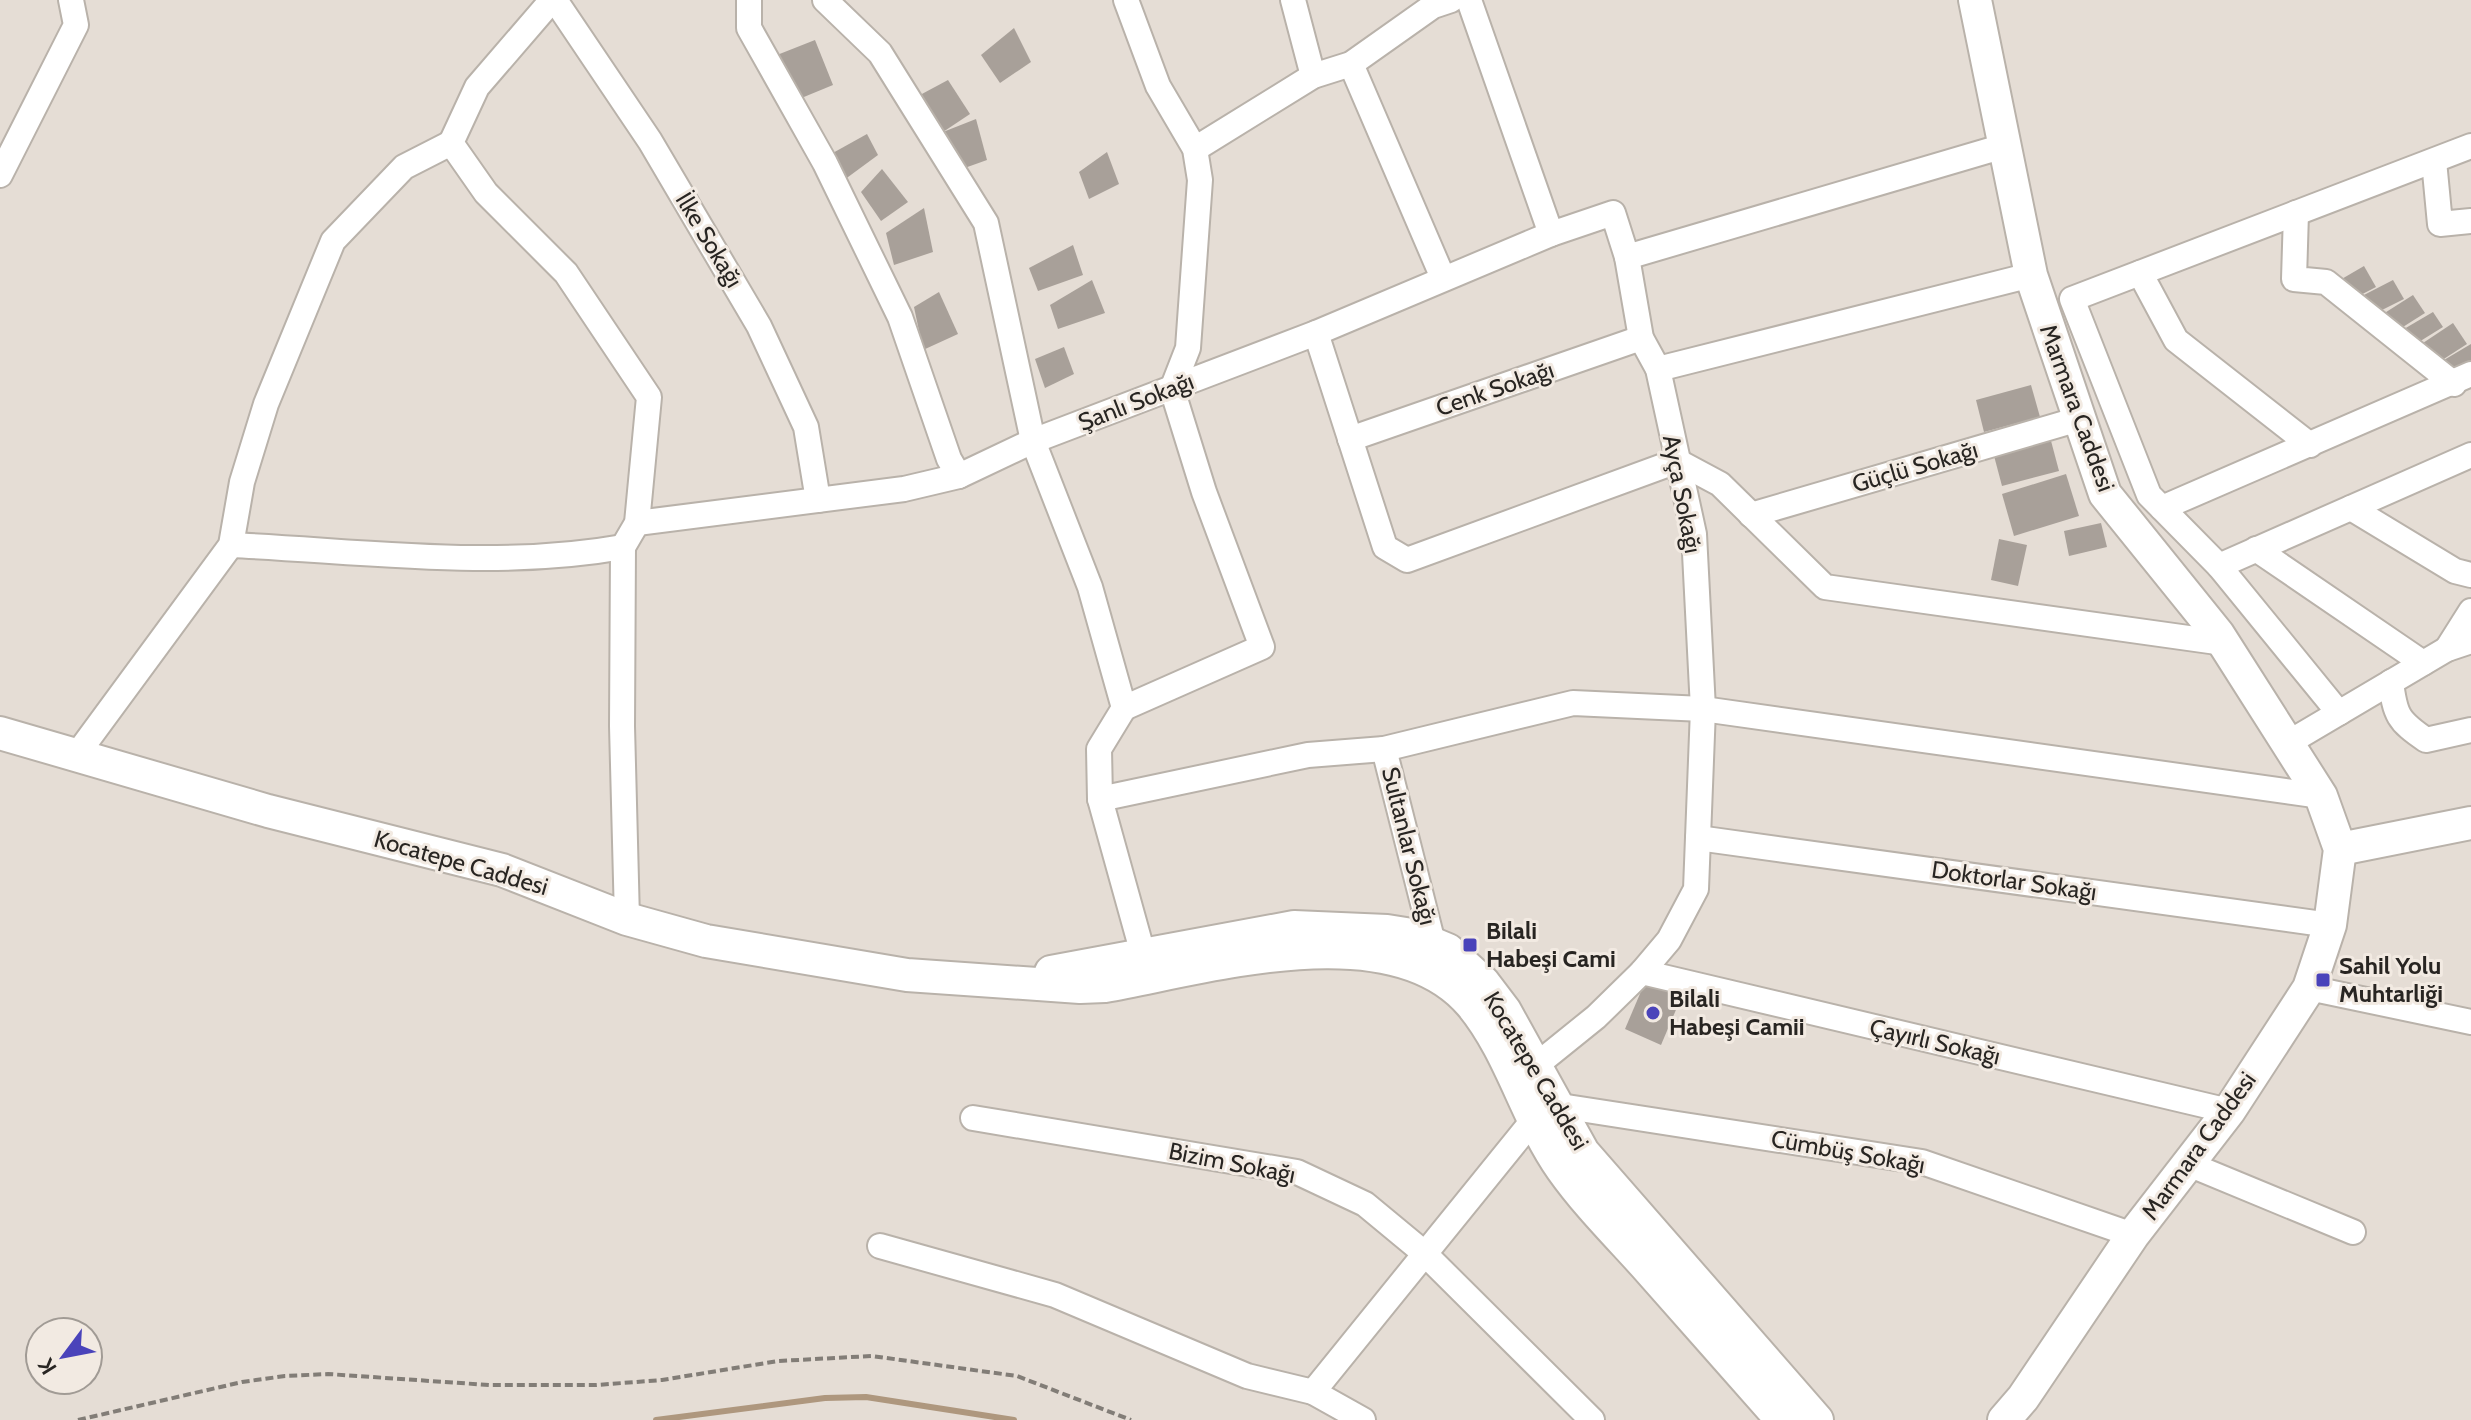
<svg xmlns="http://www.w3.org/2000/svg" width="2471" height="1420" viewBox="0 0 2471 1420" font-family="Cabin,sans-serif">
	<rect width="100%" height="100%" fill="#e5ddd5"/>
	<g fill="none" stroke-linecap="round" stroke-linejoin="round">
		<polyline stroke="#ae977e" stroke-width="6" points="656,1420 825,1398 866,1397 1014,1420"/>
	</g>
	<g fill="#a8a099">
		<polygon points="1014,28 1031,62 1000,83 981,55"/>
		<polygon points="815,40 833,85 799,99 777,55"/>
		<polygon points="948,80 970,114 943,132 920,95"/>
		<polygon points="976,119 987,160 959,170 943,132"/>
		<polygon points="867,134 878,155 844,180 831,154"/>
		<polygon points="1107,152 1119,184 1089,199 1079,172"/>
		<polygon points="882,169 908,202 881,221 861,192"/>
		<polygon points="924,208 933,252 894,265 886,233"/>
		<polygon points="1073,245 1083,275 1038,291 1029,268"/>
		<polygon points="2364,266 2376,287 2351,300 2340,280"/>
		<polygon points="1092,280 1105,313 1058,329 1050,305"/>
		<polygon points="2393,280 2404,299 2372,315 2362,296"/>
		<polygon points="939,292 958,334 923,350 914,307"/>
		<polygon points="2413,295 2425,313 2395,332 2383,314"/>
		<polygon points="2433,312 2443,327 2414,345 2404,329"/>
		<polygon points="2453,323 2467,344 2436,364 2423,343"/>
		<polygon points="2471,344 2471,371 2456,380 2444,360"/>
		<polygon points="1064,347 1074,374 1045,388 1035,359"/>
		<polygon points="2031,385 2040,417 1984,432 1976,400"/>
		<polygon points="2050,437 2059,471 2002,486 1993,452"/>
		<polygon points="2066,474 2079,516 2014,536 2002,494"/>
		<polygon points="2101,523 2107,547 2069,556 2064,531"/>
		<polygon points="1999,539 2027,545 2018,586 1991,580"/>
		<polygon points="1645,982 1681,998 1661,1045 1625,1029"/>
	</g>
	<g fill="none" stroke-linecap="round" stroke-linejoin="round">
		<defs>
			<g id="street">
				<polyline points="552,0 477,87 451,143 486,193 566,273 649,397 637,523 623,547 622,726 627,919"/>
				<polyline points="555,0 650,141 759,326 806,427 818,500"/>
				<polyline points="825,0 880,53 986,223 1033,441 1090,587 1124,708 1099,749 1100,799 1143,954"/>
				<polyline points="1293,0 1313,76"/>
				<polyline points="1469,0 1551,234 1613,213 1627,257"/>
				<polyline points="1351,64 1443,278"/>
				<polyline points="1195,149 1313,76 1351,64 1433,6 1451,0"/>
				<polyline points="2434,161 2440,224 2471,221"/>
				<polyline points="0,175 76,25 71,0"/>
				<polyline points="2296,213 2294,279 2326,282 2454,384"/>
				<polyline points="1551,234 1316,333 1385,547 1407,560 1677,461 1720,484 1825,587 2224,643"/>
				<polyline points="2140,273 2176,340 2310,445"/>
				<polyline points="1658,369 2031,275"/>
				<polyline points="1350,439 1641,338"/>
				<polyline points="959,476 1033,441 1316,333"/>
				<polyline points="2162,508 2471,374"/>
				<polyline points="2351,508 2455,571 2471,575"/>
				<polyline points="1751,515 2079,419"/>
				<polyline points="637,523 904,489 959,476 949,459 900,317 825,163 749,28 749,0"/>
				<path d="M231 545C361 551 495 570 623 547"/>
				<polyline points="2256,549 2423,663"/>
				<polyline points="2219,566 2149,495 2072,299 2471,146"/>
				<polyline points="2447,649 2471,611"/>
				<path d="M2391 682C2395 715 2398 721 2426 740L2471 730"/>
				<polyline points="1124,708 1262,647 1204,492 1172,389 1188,348 1200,180 1195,149 1158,86 1126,0"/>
				<polyline points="2339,713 2219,566 2471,455"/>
				<polyline points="2288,743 2447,649 2471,641"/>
				<polyline points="1384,749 1433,943"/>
				<polyline points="75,757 231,545 242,482 266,404 333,241 404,167 451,143"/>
				<polyline points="1100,799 1308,755 1384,749 1573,703 1703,709 2321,796"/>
				<polyline points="1698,838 2330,925"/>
				<polyline points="1642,972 2229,1111"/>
				<polyline points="2309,988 2471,1022"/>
				<polyline points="1534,1067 1596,1017 1642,972 1669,940 1696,889 1703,709 1694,534 1658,369 1641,338 1627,257 2004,146"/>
				<polyline points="1554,1105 1922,1162 2133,1235"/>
				<polyline points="973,1118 1297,1172 1365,1204 1423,1252 1592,1420"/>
				<polyline points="2186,1163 2353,1232"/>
				<polyline points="880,1246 1055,1295 1247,1376 1313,1392 1534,1119"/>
				<polyline points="1313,1392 1363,1420"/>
			</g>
			<g id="secondary">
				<polyline points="1975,0 2031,275 2105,494 2218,634 2321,796 2340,849 2330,925 2309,988 2229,1111 2133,1235 2023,1398 2004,1420"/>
				<path d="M0 733 268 811 502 870 627 919 706 941 907 975 1080 987 1105 986C1207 968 1392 911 1471 1004 1511 1052 1526 1118 1562 1169 1586 1203 1617 1234 1645 1265 1691 1317 1736 1368 1782 1420"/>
				<polyline points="2340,849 2471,823"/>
				<polyline points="1051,972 1294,927 1387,931 1412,935 1448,950 1483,982 1505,1011 1583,1152 1817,1420"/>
			</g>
		</defs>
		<use href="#street" stroke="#b9b2aa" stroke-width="28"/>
		<use href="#secondary" stroke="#b9b2aa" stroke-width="36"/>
		<polyline stroke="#827d77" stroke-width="4" stroke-dasharray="8 4" stroke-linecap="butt" points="78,1420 242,1382 285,1376 328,1374 489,1385 596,1385 662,1380 778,1361 872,1356 1017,1376 1131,1420"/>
		<use href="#street" stroke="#fff" stroke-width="24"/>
		<use href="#secondary" stroke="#fff" stroke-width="32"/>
	</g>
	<g fill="#4a43ba" stroke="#f2eae2" stroke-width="3">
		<rect x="1462" y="937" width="16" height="16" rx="4"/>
		<rect x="2315" y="972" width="16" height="16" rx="4"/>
		<circle cx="1653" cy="1013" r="8"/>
	</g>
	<g text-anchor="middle" stroke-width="6" stroke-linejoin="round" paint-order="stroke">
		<g font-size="24" fill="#282522" stroke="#f2eae2">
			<text transform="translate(709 240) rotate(59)" y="8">İlke Sokağı</text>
			<text transform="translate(1495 389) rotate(-19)" y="8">Cenk Sokağı</text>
			<text transform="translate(1136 402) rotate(-21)" y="8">Şanlı Sokağı</text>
			<text transform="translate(2077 408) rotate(70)" y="8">Marmara Caddesi</text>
			<text transform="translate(1915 467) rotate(-16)" y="8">Güçlü Sokağı</text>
			<text transform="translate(1682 494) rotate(79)" y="8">Ayça Sokağı</text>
			<text transform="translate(1409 846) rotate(76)" y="8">Sultanlar Sokağı</text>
			<text transform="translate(461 863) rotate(16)" y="8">Kocatepe Caddesi</text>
			<text transform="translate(2014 881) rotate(8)" y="8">Doktorlar Sokağı</text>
			<text transform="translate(1935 1042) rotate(13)" y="8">Çayırlı Sokağı</text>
			<text transform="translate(1536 1071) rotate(59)" y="8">Kocatepe Caddesi</text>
			<text transform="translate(2199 1146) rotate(-54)" y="8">Marmara Caddesi</text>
			<text transform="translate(1848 1152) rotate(10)" y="8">Cümbüş Sokağı</text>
			<text transform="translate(1232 1163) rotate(11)" y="8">Bizim Sokağı</text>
		</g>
		<g font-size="24" font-weight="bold" fill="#282522" stroke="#f2eae2" text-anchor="start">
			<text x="1486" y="939">Bilali<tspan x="1486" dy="28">Habeşi Cami</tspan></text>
			<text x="2339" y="974">Sahil Yolu<tspan x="2339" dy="28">Muhtarliği</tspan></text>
			<text x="1669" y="1007">Bilali<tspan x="1669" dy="28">Habeşi Camii</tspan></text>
		</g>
	</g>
	<g transform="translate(64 1356) rotate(238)"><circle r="38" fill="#f2eae2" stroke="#a19b95" stroke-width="2"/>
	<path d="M0-6L14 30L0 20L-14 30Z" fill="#4a43ba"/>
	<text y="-12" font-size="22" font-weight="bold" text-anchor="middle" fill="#282522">K</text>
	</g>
</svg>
